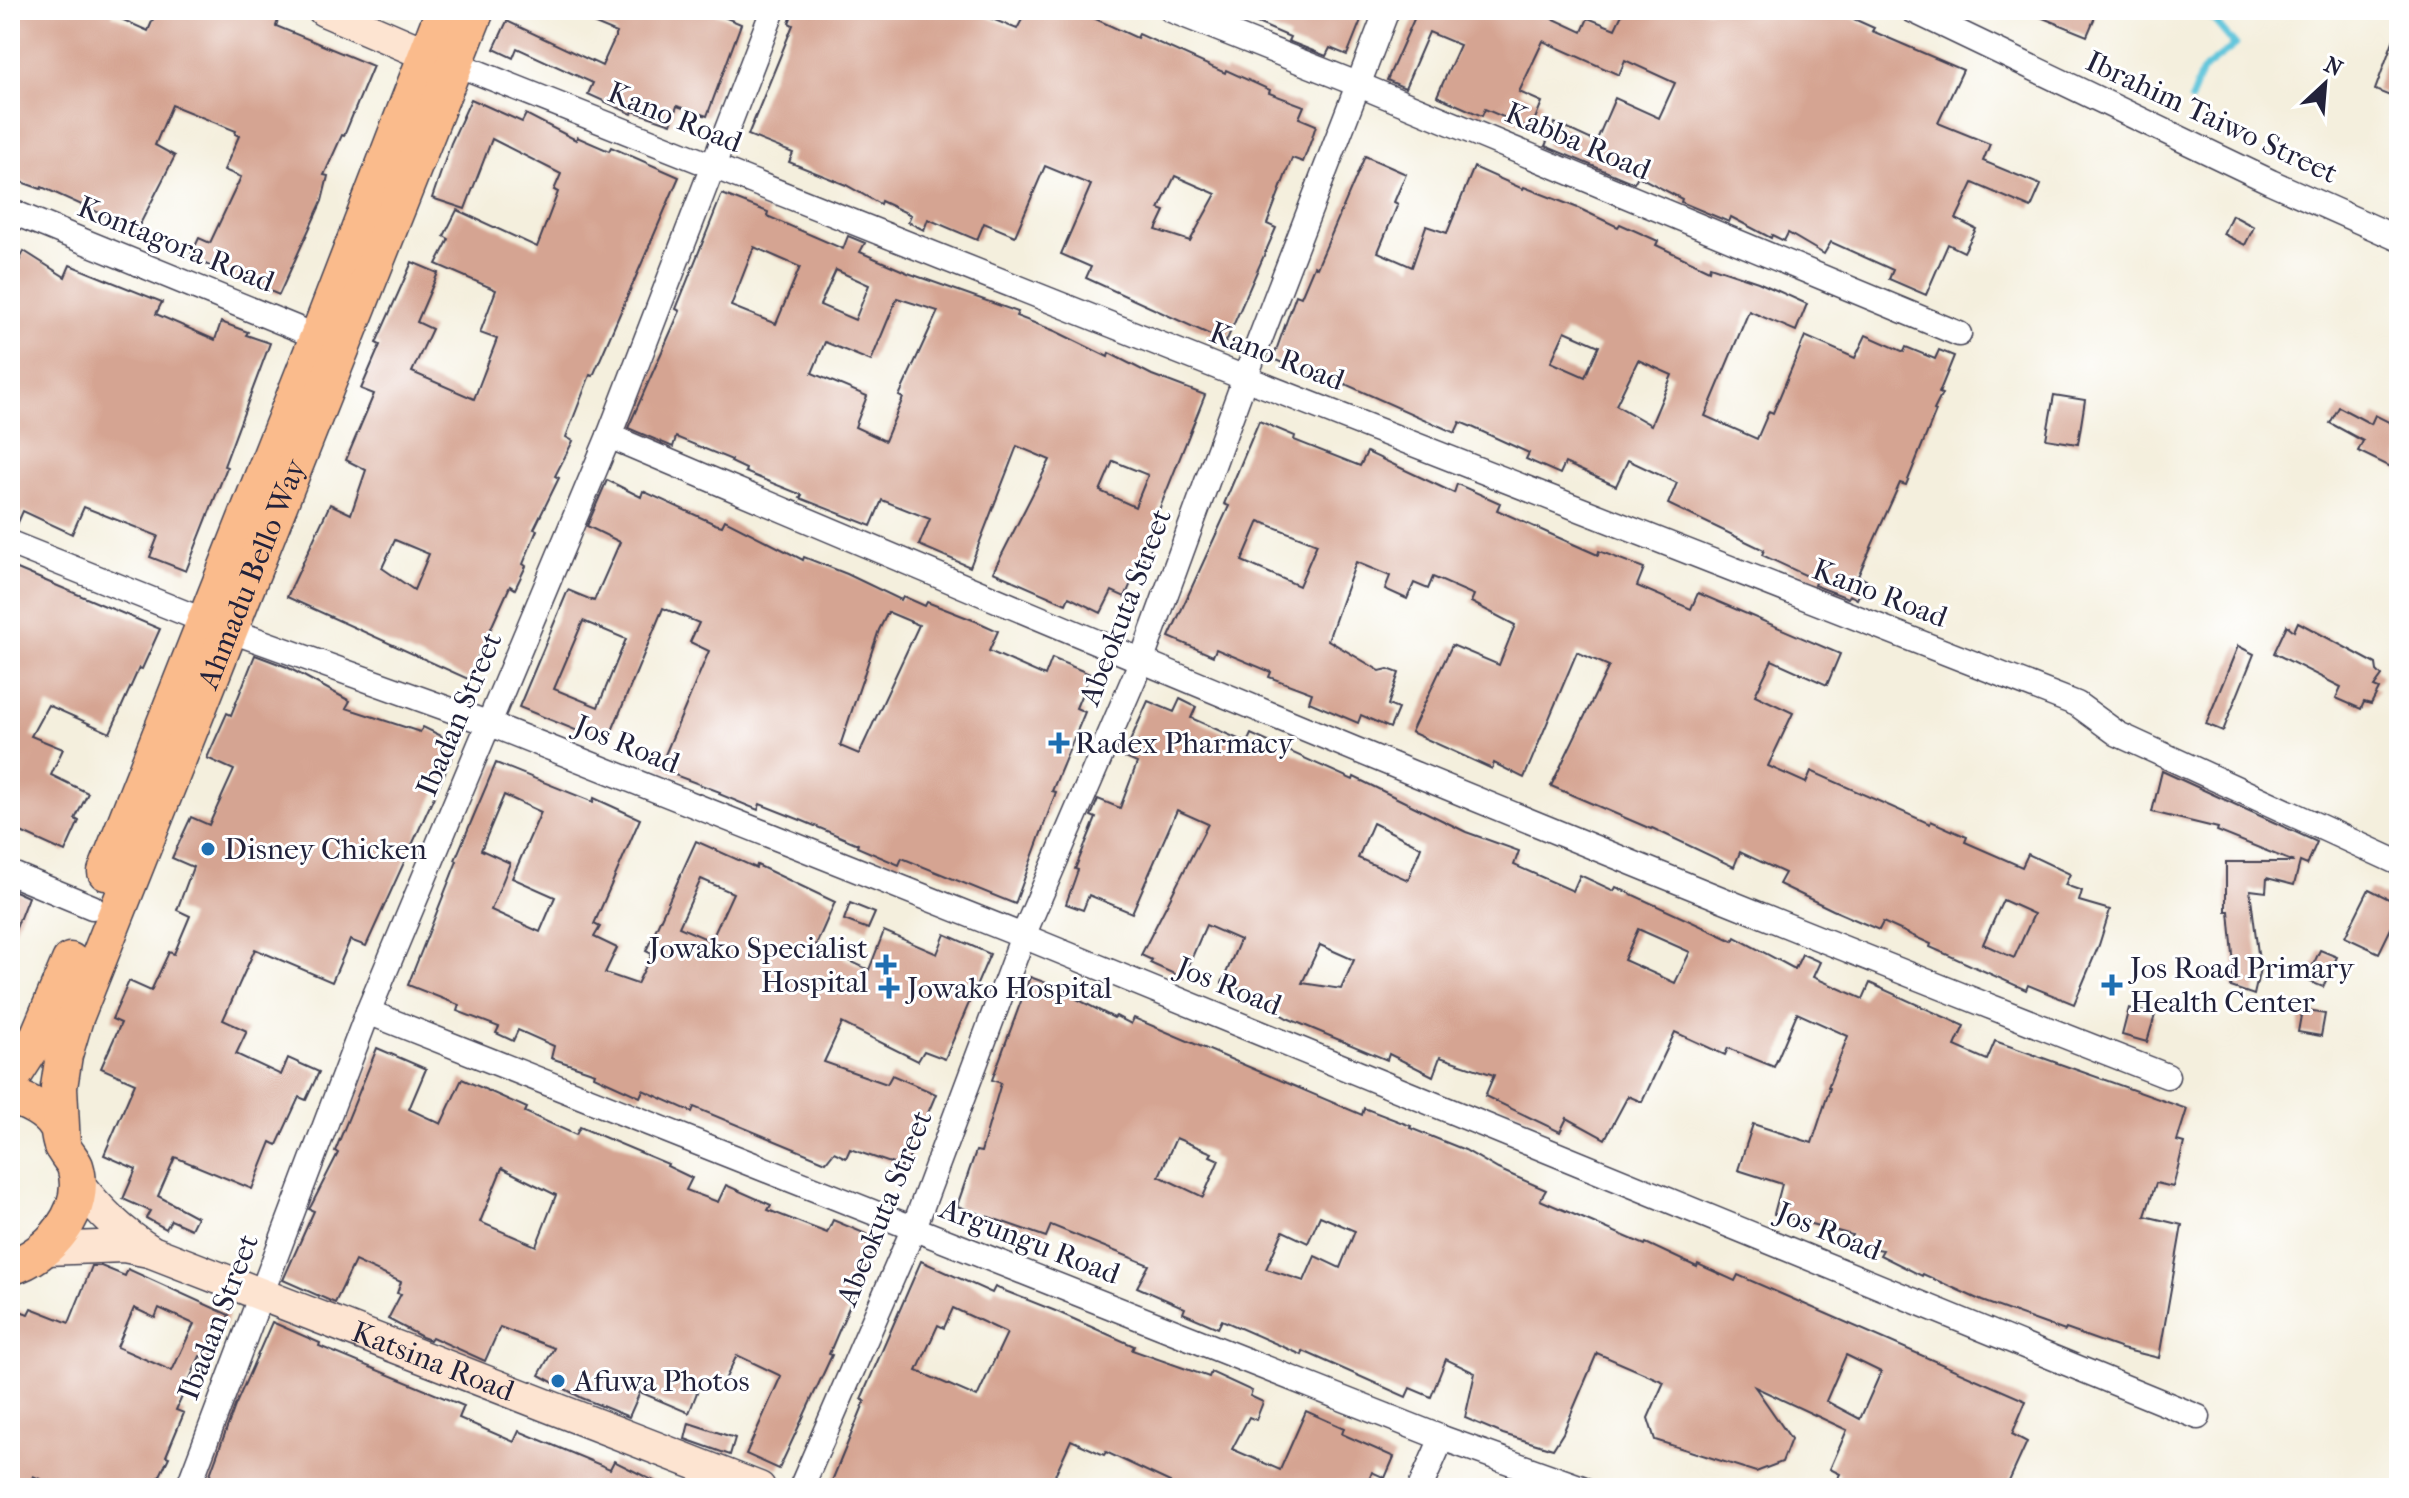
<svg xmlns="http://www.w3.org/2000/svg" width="2409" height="1498" viewBox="0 0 2409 1498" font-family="'IM FELL French Canon',serif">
	<rect width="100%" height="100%" fill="#fff"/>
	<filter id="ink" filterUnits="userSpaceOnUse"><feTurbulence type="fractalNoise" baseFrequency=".0125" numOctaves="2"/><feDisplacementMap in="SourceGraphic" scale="16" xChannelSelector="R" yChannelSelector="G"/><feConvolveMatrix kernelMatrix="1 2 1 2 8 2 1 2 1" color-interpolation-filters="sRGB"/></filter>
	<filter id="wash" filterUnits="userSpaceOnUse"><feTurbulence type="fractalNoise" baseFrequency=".006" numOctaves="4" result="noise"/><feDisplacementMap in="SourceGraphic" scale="32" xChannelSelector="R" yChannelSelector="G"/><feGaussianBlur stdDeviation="1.8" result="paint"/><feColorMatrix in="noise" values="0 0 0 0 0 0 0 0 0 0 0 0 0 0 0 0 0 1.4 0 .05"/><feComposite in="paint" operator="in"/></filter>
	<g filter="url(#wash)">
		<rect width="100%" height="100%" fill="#f4efdd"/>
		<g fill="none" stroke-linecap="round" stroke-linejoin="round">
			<polyline stroke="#5dc4da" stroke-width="7" points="2191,100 2202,71 2235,45 2205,10"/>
		</g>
		<g id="blocks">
			<g fill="#d5a492" fill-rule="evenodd">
				<polygon points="20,10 114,10 112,15 148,31 157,10 252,10 278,20 276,26 373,66 344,136 342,135 324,175 328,176 322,201 279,295 261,287 260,289 190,257 199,238 210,243 241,177 224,170 239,136 235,134 236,131 172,105 155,145 175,156 137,230 42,187 41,189 10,178 10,32"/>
				<polygon points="562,10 707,10 741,24 707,116 677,106 671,124 633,111 632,114 588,94 593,83 517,48 513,58 494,49 507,21 602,66 617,33"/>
				<path d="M794 10H984L982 15 1017 29 1027 10H1076L1137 38 1139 34 1225 73 1226 70 1270 90 1269 93 1304 106 1299 118 1316 125 1312 138 1303 162 1292 158 1267 224 1276 228 1226 342 1086 278 1091 267 1061 254 1091 185 1045 166 1015 236 984 223 977 240 928 219 924 230 908 222 911 215 881 201 880 204 846 185 789 162 793 153 748 135 793 25 789 23ZM1175 176 1216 194 1190 241 1156 230 1165 211 1159 209Z"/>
				<polygon points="1227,10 1365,10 1347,55 1330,48 1326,56 1288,41 1290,37"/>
				<polygon points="1418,10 1535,10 1582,32 1588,18 1615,29 1624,10 1834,10 1874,28 1872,31 1963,70 1938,123 1990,144 1983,161 2041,185 2031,208 1973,183 1956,219 1976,229 1964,252 1948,244 1926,295 1889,279 1893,270 1831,242 1824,254 1788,233 1784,241 1772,235 1771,238 1731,217 1729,222 1681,202 1682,199 1638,176 1634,183 1545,146 1555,123 1596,142 1615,98 1659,118 1675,83 1625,60 1619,75 1543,41 1519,92 1542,102 1531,129 1485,109 1482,116 1437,96 1460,45 1429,32 1405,88 1387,80"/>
				<polygon points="2023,10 2098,10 2087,36"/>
				<polygon points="2397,30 2399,87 2395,98 2375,90"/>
				<path d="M471 99 522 122 526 114 576 140 577 137 609 151 611 147 679 177 593 376 590 375 566 437 573 441 555 476 559 478 534 529 537 530 523 564 526 566 515 589 510 586 468 679 287 597 330 504 351 514 366 470 346 460 374 394 361 389 380 345 376 343 412 262 438 273 417 322 432 329 412 372 474 399 497 339 480 333 496 290 436 264 449 239 444 236 457 210 537 247 558 192 554 190 561 174 492 139 465 209 432 198 451 143ZM395 540 429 554 414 590 382 568Z"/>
				<path d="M1365 156 1406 174 1394 202 1398 204 1378 252 1412 267 1426 226 1447 233 1474 167 1523 189 1524 187 1578 208 1618 227 1620 224 1658 241 1656 245 1709 270 1710 266 1758 282 1807 304 1796 331 1749 311 1705 416 1757 439 1769 411 1773 413 1805 336 1855 358 1866 335 1904 352 1906 347 1935 359 1939 350 1954 356 1939 393 1942 394 1934 410 1936 411 1906 485 1900 483 1858 576 1866 580 1857 599 1850 595 1848 598 1814 585 1816 580 1762 555 1764 550 1668 504 1677 483 1628 460 1616 486 1565 463 1560 474 1526 459 1529 453 1472 427 1460 422 1455 433 1325 375 1323 380 1273 359 1296 295 1301 297 1314 266 1317 268ZM1565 331 1599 346 1585 377 1551 362ZM1638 360 1672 375 1651 425 1616 405Z"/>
				<path d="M722 194 768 212 767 216 843 249 848 236 865 243 860 252 908 273 1018 312 1016 316 1055 331 1108 357 1109 353 1152 375 1205 395 1157 515 1164 518 1146 559 1142 558 1125 597 1112 591 1101 613 1069 597 1066 604 993 572 1050 460 1017 446 970 567 919 545 930 519 882 500 871 526 800 498 802 495 745 472 746 469 731 462 732 460 676 437 673 447 628 428 680 311 676 309ZM754 247 800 267 776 324 731 306ZM836 270 869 285 855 320 820 305ZM897 298 938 311 899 396 903 398 885 441 855 427 867 396 812 373 825 342 871 361ZM1113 461 1148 475 1135 507 1100 491Z"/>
				<polygon points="2232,215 2254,227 2245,245 2223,234"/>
				<polygon points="24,251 65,277 70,265 162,302 156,314 215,340 221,322 248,332 246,335 270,343 224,466 227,467 186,571 150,557 158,536 84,507 72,534 23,511 15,529 10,528 10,280"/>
				<polygon points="2054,395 2085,400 2078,444 2046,439"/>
				<polygon points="2339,407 2371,424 2375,415 2399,427 2399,471 2358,451 2363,441 2330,423"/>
				<path d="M1259 421 1295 436 1294 440 1360 466 1367 452 1454 493 1457 484 1500 503 1497 510 1548 533 1598 555 1599 551 1644 568 1637 586 1691 609 1698 593 1840 654 1827 685 1772 660 1755 695 1793 713 1768 766 1806 783 1811 771 1930 824 1931 821 1967 837 1965 842 2022 867 2028 854 2070 874 2065 885 2082 891 2079 901 2110 910 2099 945 2074 1004 2028 985 2026 990 1930 947 1931 944 1883 922 1879 930 1833 910 1779 884 1785 873 1740 852 1734 867 1652 828 1651 829 1551 786 1609 666 1577 652 1524 778 1494 763 1492 769 1411 732 1452 645 1499 665 1515 625 1471 602 1474 595 1433 577 1428 589 1414 583 1407 599 1385 589 1390 576 1356 562 1328 640 1380 671 1388 669 1399 673 1388 705 1398 709 1390 728 1361 715 1358 723 1309 702 1312 693 1269 677 1271 672 1216 649 1213 656 1169 637 1229 506 1224 504ZM1259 521 1317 544 1299 586 1242 561ZM2003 900 2034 914 2014 958 1983 944Z"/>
				<path d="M607 480 641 497 643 491 715 524 722 526 725 520 803 560 804 557 847 574 901 600 903 596 925 606 927 602 978 622 998 631 989 651 1045 676 1052 658 1090 674 1076 708 1085 712 1052 791 1056 792 1015 904 902 858 899 865 857 847 858 844 803 821 760 804 758 810 719 794 720 792 659 769 709 651 690 642 699 623 663 608 607 743 519 707 568 590 594 601 620 542 587 526ZM888 612 919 625 859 754 840 746 879 630ZM583 621 626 639 598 707 554 689Z"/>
				<polygon points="15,568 160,629 142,669 139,668 110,733 48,705 31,736 63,749 51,775 88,793 75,819 79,821 65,852 10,827 10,578"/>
				<polygon points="2298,622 2376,664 2377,671 2382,676 2374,687 2379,689 2371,704 2364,702 2361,709 2336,698 2341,687 2274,653 2287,625 2294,631"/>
				<polygon points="2238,646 2254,654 2223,731 2206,724"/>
				<polygon points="255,655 287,667 350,701 346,708 420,732 423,727 458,744 366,946 350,940 332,982 255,949 223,1020 247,1031 236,1054 281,1075 288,1058 319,1072 306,1100 299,1097 277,1145 271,1142 252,1189 175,1157 158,1196 197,1217 191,1229 171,1220 166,1229 146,1218 150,1211 123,1199 136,1169 104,1155 135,1083 101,1068 121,1023 112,1019 129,981 151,991 169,952 174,954 190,916 177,910 193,867 172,858 191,817 209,825 234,770 207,758 227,713 231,715"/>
				<path d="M1180 699 1196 707 1191 718 1247 743 1251 734 1353 780 1354 777 1466 832 1519 851 1514 865 1573 891 1580 875 1614 891 1616 887 1733 941 1735 937 1795 969 1802 954 1820 962 1813 977 1863 999 1870 983 1964 1026 1955 1046 1987 1060 1995 1041 2187 1109 2177 1141 2184 1143 2173 1187 2156 1183 2145 1216 2182 1225 2159 1358 2122 1349 2066 1329 2065 1331 1982 1301 1923 1274 1922 1276 1880 1255 1883 1250 1848 1244 1852 1235 1774 1214 1782 1184 1738 1170 1753 1124 1812 1143 1830 1088 1828 1087 1848 1036 1797 1013 1774 1067 1728 1048 1725 1055 1675 1032 1642 1102 1628 1096 1605 1139 1567 1118 1560 1132 1485 1096 1494 1075 1440 1057 1433 1076 1389 1054 1387 1060 1287 1018 1251 997 1253 993 1222 983 1240 940 1206 925 1183 978 1150 963 1152 960 1141 955 1208 824 1177 810 1132 913 1089 895 1083 910 1066 904 1078 870 1075 869 1096 818 1091 816 1098 799 1120 808 1137 763 1123 757 1148 701 1174 712ZM1373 823 1421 847 1408 880 1358 858ZM1638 929 1690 952 1675 983 1624 960ZM1320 945 1354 960 1341 989 1302 983Z"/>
				<path d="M496 763 593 802 594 798 640 819 594 924 600 927 594 937 617 948 605 973 637 984 652 954 646 951 696 841 756 868 757 865 835 902 816 945 869 970 884 931 937 954 945 934 990 954 945 1059 924 1051 918 1061 842 1023 824 1062 887 1084 892 1075 936 1094 905 1168 850 1149 846 1158 834 1152 826 1162 694 1107 692 1112 643 1090 640 1097 594 1076 595 1073 551 1058 554 1046 518 1030 513 1041 496 1033 499 1027 457 1011 459 1005 408 985 457 861 455 860ZM504 795 541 812 512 878 555 897 540 932 491 910 510 863 481 850ZM701 879 733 893 711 941 679 927Z"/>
				<polygon points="2162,771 2317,842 2307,865 2300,862 2294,885 2267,878 2266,892 2250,890 2260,969 2254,995 2231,987 2234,966 2229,911 2226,911 2226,862 2294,862 2217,831 2218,828 2152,812"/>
				<polygon points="10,889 28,897 11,941 10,941"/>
				<polygon points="2369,889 2399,904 2399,912 2379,953 2345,937"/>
				<polygon points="850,903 875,913 868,929 844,920"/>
				<polygon points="2320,950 2337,957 2323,987 2306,980"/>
				<path d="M1030 977 1066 990 1065 993 1114 1018 1116 1016 1131 1024 1134 1018 1362 1115 1364 1108 1411 1126 1410 1128 1465 1150 1498 1169 1546 1190 1540 1200 1645 1245 1646 1243 1697 1267 1698 1264 1735 1281 1738 1275 2026 1401 2012 1434 2027 1442 2006 1488H1854L1837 1480 1840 1474 1830 1469 1847 1430 1755 1387 1791 1439 1782 1462 1756 1472 1655 1440 1648 1418 1664 1382 1597 1353 1563 1433 1553 1449 1503 1434 1465 1418 1475 1373 1446 1359 1431 1397 1410 1388 1406 1397 1303 1351 1302 1355 1222 1320 1218 1328 1183 1313 1185 1308 1137 1287 1149 1265 1051 1225 1046 1237 957 1206 976 1151 981 1152 1001 1083 992 1080ZM1176 1138 1212 1153 1210 1156 1219 1160 1203 1197 1159 1176ZM1320 1216 1355 1231 1340 1268 1315 1256 1304 1281 1266 1269 1283 1231 1308 1243ZM1846 1355 1881 1372 1860 1419 1826 1401Z"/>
				<polygon points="2129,1008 2155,1015 2147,1042 2122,1035"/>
				<polygon points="2302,1010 2325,1014 2321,1036 2298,1032"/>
				<path d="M377 1048 426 1069 409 1109 441 1124 462 1079 527 1108 525 1112 576 1135 580 1127 668 1164 667 1166 692 1178 686 1190 718 1202 726 1185 771 1205 768 1210 827 1233 833 1220 878 1239 829 1354 832 1355 779 1469 746 1454 781 1376 737 1355 722 1386 703 1377 689 1413 640 1392 629 1417 582 1398 539 1375 554 1348 500 1327 485 1361 432 1337 430 1340 422 1337 388 1319 401 1294 397 1293 401 1282 355 1261 335 1303 283 1280 314 1211 309 1209 311 1206 338 1153 335 1151ZM502 1168 556 1195 536 1246 480 1222Z"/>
				<path d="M921 1261 992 1293 995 1287 1058 1312 1134 1346 1132 1350 1209 1377 1211 1372 1252 1391 1250 1396 1263 1402 1256 1420 1249 1417 1232 1449 1280 1470 1306 1411 1344 1428 1342 1434 1394 1457 1385 1478 1372 1472 1366 1488H1167L1170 1482 1106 1452 1104 1455 1071 1440 1049 1488H829L865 1401 861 1399ZM953 1308 1007 1333 977 1397 917 1371 938 1325 944 1328Z"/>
				<path d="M92 1266H101L125 1276 128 1269 229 1315 209 1360 200 1356 176 1410 184 1413 166 1456 169 1457 154 1488H61L33 1476 28 1488H10V1323L15 1309 28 1314 31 1308 69 1323ZM134 1308 155 1318 159 1308 194 1324 172 1371 117 1347Z"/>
				<polygon points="272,1322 320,1343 319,1346 464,1406 459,1418 514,1442 519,1431 610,1469 614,1461 668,1488 205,1488 235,1406"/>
				<polygon points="689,1423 735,1438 730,1455 685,1439"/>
			</g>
		</g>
	</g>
	<g filter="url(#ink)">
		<use href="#blocks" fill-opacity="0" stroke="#424153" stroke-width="2"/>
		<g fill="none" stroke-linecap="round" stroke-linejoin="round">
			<defs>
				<g id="street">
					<polyline points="1171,10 1357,84 1959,334"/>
					<polyline points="1912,10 2271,182 2399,239"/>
					<polyline points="454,63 1245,378 2077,704 2118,734 2399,863"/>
					<polyline points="10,211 318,337"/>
					<path d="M609 436C1126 656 1644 872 2167 1076"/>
					<polyline points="10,543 205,621"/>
					<polyline points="229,630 490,724 1023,936 2198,1417"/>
					<polyline points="10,873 92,907"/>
					<polyline points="368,1012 1442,1438 1582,1488"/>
					<polyline points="188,1488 368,1012 609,436 773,10"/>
					<polyline points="801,1488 913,1230 1023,936 1141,662 1245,378 1387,10"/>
					<polyline points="1420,1488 1442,1438"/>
				</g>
				<g id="secondary">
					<polyline points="324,10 426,54"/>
					<path id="s1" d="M77 1183C100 1211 121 1233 152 1252L759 1488"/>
					<polyline points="46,1249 124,1246 149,1251"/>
				</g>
				<g id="primary">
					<polyline points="106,872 318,337 444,10"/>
					<polyline points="10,1081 37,1039 70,961"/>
					<path d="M10 1097C26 1100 49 1112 57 1127 60 1132 59 1140 62 1145 65 1153 72 1159 75 1166 89 1210 49 1256 10 1267"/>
					<path id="s2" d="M62 1146 59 1087 64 1055 75 1018 476 10"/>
				</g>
			</defs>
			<use href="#street" stroke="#424153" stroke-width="27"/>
			<use href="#secondary" stroke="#424153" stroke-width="35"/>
			<use href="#primary" stroke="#424153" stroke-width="39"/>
			<use href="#street" stroke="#fff" stroke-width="24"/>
			<use href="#secondary" stroke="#fde4d1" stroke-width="32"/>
			<use href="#primary" stroke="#fabb8c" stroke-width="36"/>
		</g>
	</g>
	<g fill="#1f6fb2" stroke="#fff" stroke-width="3">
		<path d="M1055 731h8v8h8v8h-8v8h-8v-8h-8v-8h8z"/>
		<circle cx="208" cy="849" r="8"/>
		<path d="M882 953h8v8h8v8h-8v8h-8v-8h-8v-8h8z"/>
		<path d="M2108 973h8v8h8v8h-8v8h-8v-8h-8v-8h8z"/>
		<path d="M885 976h8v8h8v8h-8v8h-8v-8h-8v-8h8z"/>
		<circle cx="558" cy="1381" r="8"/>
	</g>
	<g text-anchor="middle" stroke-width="6" stroke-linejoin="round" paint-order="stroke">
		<g font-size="30" fill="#22223b" stroke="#fff">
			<text transform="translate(675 117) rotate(22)" y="10">Kano Road</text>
			<text transform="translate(2212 117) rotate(25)" y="10">Ibrahim Taiwo Street</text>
			<text transform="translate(1578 141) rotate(23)" y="10">Kabba Road</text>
			<text transform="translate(176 244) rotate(22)" y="10">Kontagora Road</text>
			<text transform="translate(1277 356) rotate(21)" y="10">Kano Road</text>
			<text dy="10" stroke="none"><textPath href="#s2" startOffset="608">Ahmadu Bello Way</textPath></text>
			<text transform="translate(1880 593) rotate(21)" y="10">Kano Road</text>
			<text transform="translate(1125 607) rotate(-69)" y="10">Abeokuta Street</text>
			<text transform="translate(459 714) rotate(-67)" y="10">Ibadan Street</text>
			<text transform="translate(627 744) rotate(22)" y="10">Jos Road</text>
			<text transform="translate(1229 986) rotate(22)" y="10">Jos Road</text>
			<text transform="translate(884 1208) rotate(-68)" y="10">Abeokuta Street</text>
			<text transform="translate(1829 1231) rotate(22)" y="10">Jos Road</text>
			<text transform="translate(1030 1241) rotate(21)" y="10">Argungu Road</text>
			<text transform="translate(218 1317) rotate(-69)" y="10">Ibadan Street</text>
			<text dy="10" stroke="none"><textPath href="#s1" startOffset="404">Katsina Road</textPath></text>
		</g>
		<g font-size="30" fill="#22223b" stroke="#fff" text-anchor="start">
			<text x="1075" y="753">Radex Pharmacy</text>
			<text x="224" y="859">Disney Chicken</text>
			<text x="868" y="958" text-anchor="end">Jowako Specialist<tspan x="868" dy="34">Hospital</tspan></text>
			<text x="2130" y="978">Jos Road Primary<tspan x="2130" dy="34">Health Center</tspan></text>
			<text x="907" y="998">Jowako Hospital</text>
			<text x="574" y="1391">Afuwa Photos</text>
		</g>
	</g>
	<rect width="2409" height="1498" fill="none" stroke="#fff" stroke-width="40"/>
	<g transform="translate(2325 84) rotate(26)" stroke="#ffffff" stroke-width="6" paint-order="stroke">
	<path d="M0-6L14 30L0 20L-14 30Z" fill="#22223b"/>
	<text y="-12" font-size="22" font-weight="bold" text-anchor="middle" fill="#22223b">N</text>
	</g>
</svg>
